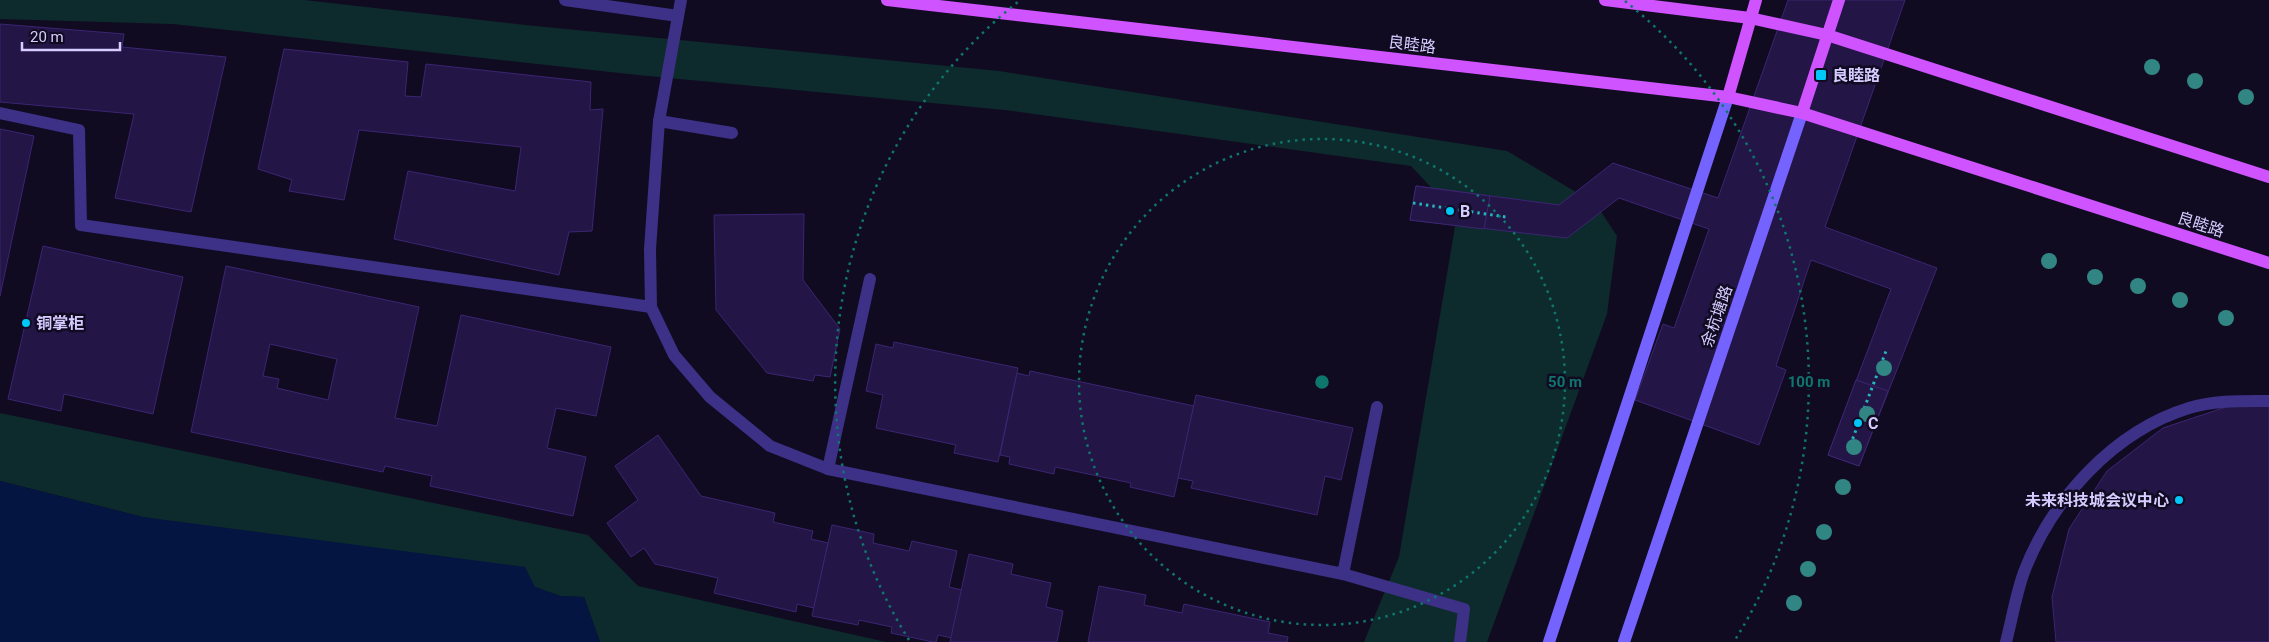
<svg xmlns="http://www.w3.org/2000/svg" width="2269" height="642" viewBox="0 0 2269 642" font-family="Roboto,'Noto Sans SC',sans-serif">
	<rect width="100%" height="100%" fill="#110b22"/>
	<g fill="#0d2b2c">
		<polygon points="0,0 304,0 525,25 999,71 1507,151 1596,204 1617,236 1607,314 1487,642 1364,642 1399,557 1457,215 1411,166 1005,110 638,75 173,24 0,19"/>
		<polygon points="0,413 588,535 638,586 886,642 600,642 584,597 560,596 535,587 143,517 0,481"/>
	</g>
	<polygon fill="#041542" points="0,481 143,517 525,567 535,587 560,596 584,597 600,642 0,642"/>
	<g fill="#231545" stroke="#3c2573" fill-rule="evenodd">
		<polygon points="1788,0 1905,0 1825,227 1937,268 1859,466 1828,455 1891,289 1811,260 1776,366 1786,370 1759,445 1635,400 1663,324 1674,328 1709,229 1619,198 1567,238 1410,220 1416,186 1559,205 1613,163 1718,198"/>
		<polygon points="0,24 124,34 122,47 226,57 191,212 115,198 134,114 0,102"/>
		<polygon points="284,49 408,62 405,96 421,97 426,64 591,82 590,110 603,109 592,231 569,232 559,275 394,239 408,171 515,191 521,147 359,130 344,200 289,191 292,180 258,169"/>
		<polygon points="0,129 34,136 0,296"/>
		<polygon points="1416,186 1490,196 1484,229 1410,220"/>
		<polygon points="804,214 803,280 840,329 830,377 815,375 813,381 767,373 716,310 714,215"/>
		<polygon points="43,246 183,277 153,414 64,394 61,411 8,399"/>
		<path d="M226 266 419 307 395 418 437 426 461 315 611 347 596 416 556 408 547 448 586 457 573 516 430 486 432 476 385 466 383 472 191 432ZM270 344 337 359 328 400 277 388 279 379 263 376Z"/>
		<polygon points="894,342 1018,368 998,462 954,453 956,445 876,428 883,395 866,391 876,344 893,348"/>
		<polygon points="1030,371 1194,406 1174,497 1130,487 1131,483 1055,467 1054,474 1009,464 1010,457 1000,455 1017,373 1029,376"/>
		<polygon points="1856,380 1888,391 1859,466 1828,455"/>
		<polygon points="1196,395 1353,428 1341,480 1325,476 1317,515 1191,488 1193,481 1178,478"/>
		<polygon points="2229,406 2269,406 2269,642 2056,642 2052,597 2069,529 2107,471 2163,428"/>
		<polygon points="658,435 701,496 775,513 773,522 813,531 811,539 828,543 814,608 797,604 796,612 714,593 718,578 655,564 644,548 631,557 607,523 638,500 615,466"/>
		<polygon points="832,525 874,534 873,543 909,551 912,541 957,551 949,587 962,590 952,638 938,635 936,642 933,642 891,633 892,627 859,620 858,625 812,616"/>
		<polygon points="969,554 1013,564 1011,574 1051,583 1046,607 1063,611 1057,642 950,642"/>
		<polygon points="1099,586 1146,595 1144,605 1182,613 1184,604 1270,622 1268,633 1288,637 1287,642 1088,642"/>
	</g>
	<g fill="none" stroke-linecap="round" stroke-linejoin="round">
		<g stroke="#22b8bd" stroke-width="3" stroke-dasharray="2.5 4" stroke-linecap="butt">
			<polyline points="1413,203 1506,217"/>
			<polyline points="1848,451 1886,351"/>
		</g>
		<g stroke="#3c3186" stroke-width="12">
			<polyline points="565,0 678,16"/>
			<polyline points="681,0 659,121 732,133"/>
			<polyline points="0,113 79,130 81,225 651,307"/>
			<polyline points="659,121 650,249 651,307 674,355 710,397 770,446 828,469 1343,574"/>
			<polyline points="1377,407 1343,574 1464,609 1460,642"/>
			<polyline points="828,469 870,279"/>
			<path d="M2006 642C2012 619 2016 594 2024 572 2052 499 2114 431 2189 408 2214 400 2244 401 2269 401"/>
		</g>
		<g stroke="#7563ff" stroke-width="12">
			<polyline points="1549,642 1728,97"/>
			<polyline points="1624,642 1802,113"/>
		</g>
		<g stroke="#cf53ff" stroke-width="12">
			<polyline points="887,0 1728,97 1802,113 2269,263"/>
			<polyline points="1605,0 1750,18 1827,35 2269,177"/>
			<polyline points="1728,97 1756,0"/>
			<polyline points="1802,113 1839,0"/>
		</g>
	</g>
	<g fill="#318683">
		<circle cx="2152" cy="67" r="8"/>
		<circle cx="2195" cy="81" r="8"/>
		<circle cx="2246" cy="97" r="8"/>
		<circle cx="2049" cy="261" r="8"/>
		<circle cx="2095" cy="277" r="8"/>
		<circle cx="2138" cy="286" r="8"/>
		<circle cx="2180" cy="300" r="8"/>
		<circle cx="2226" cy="318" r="8"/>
		<circle cx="1884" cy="368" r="8"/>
		<circle cx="1867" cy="414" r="8"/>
		<circle cx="1854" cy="447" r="8"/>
		<circle cx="1843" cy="487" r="8"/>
		<circle cx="1824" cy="532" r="8"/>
		<circle cx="1808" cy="569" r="8"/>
		<circle cx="1794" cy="603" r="8"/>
	</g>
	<g fill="none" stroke="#0f766e" stroke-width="2.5" stroke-dasharray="2.5 5">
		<circle cx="1322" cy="382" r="243"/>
		<path d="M909 640A487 487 0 0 1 1019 1M1625 1A487 487 0 0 1 1735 640"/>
	</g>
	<g fill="#00c7f7" stroke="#110b22" stroke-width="2">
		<rect x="1815" y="69" width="12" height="12" rx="2.5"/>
		<circle cx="1450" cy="211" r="5"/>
		<circle cx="26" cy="323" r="5"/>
		<circle cx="1858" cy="423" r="5"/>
		<circle cx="2179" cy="500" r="5"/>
	</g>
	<g text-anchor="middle" stroke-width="5" stroke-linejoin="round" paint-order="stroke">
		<g font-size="16" fill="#d6ccff" stroke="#110b22">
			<text transform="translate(1412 44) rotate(7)" y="6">良睦路</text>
			<text transform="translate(2201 224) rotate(18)" y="6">良睦路</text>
			<text transform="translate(1716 316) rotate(-71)" y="6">余杭塘路</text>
		</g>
		<g font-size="16" font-weight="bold" fill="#d6ccff" stroke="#110b22" text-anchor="start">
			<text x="1832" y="81">良睦路</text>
			<text x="1460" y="217">B</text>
			<text x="36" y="329">铜掌柜</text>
			<text x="1868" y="429">C</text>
			<text x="2169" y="506" text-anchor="end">未来科技城会议中心</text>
		</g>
	</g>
	<circle cx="1322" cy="382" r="8" fill="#0f766e" stroke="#110b22" stroke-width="2.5"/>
	<g font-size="15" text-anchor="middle" font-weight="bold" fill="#0f766e" stroke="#110b22" stroke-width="5" stroke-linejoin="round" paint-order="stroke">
		<text x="1565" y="387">50 m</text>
		<text x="1809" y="387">100 m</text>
	</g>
	<path d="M22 42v8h98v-8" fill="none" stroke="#d6ccff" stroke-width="2.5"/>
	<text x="30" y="42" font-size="15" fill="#d6ccff" stroke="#110b22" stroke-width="4" paint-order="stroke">20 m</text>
</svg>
